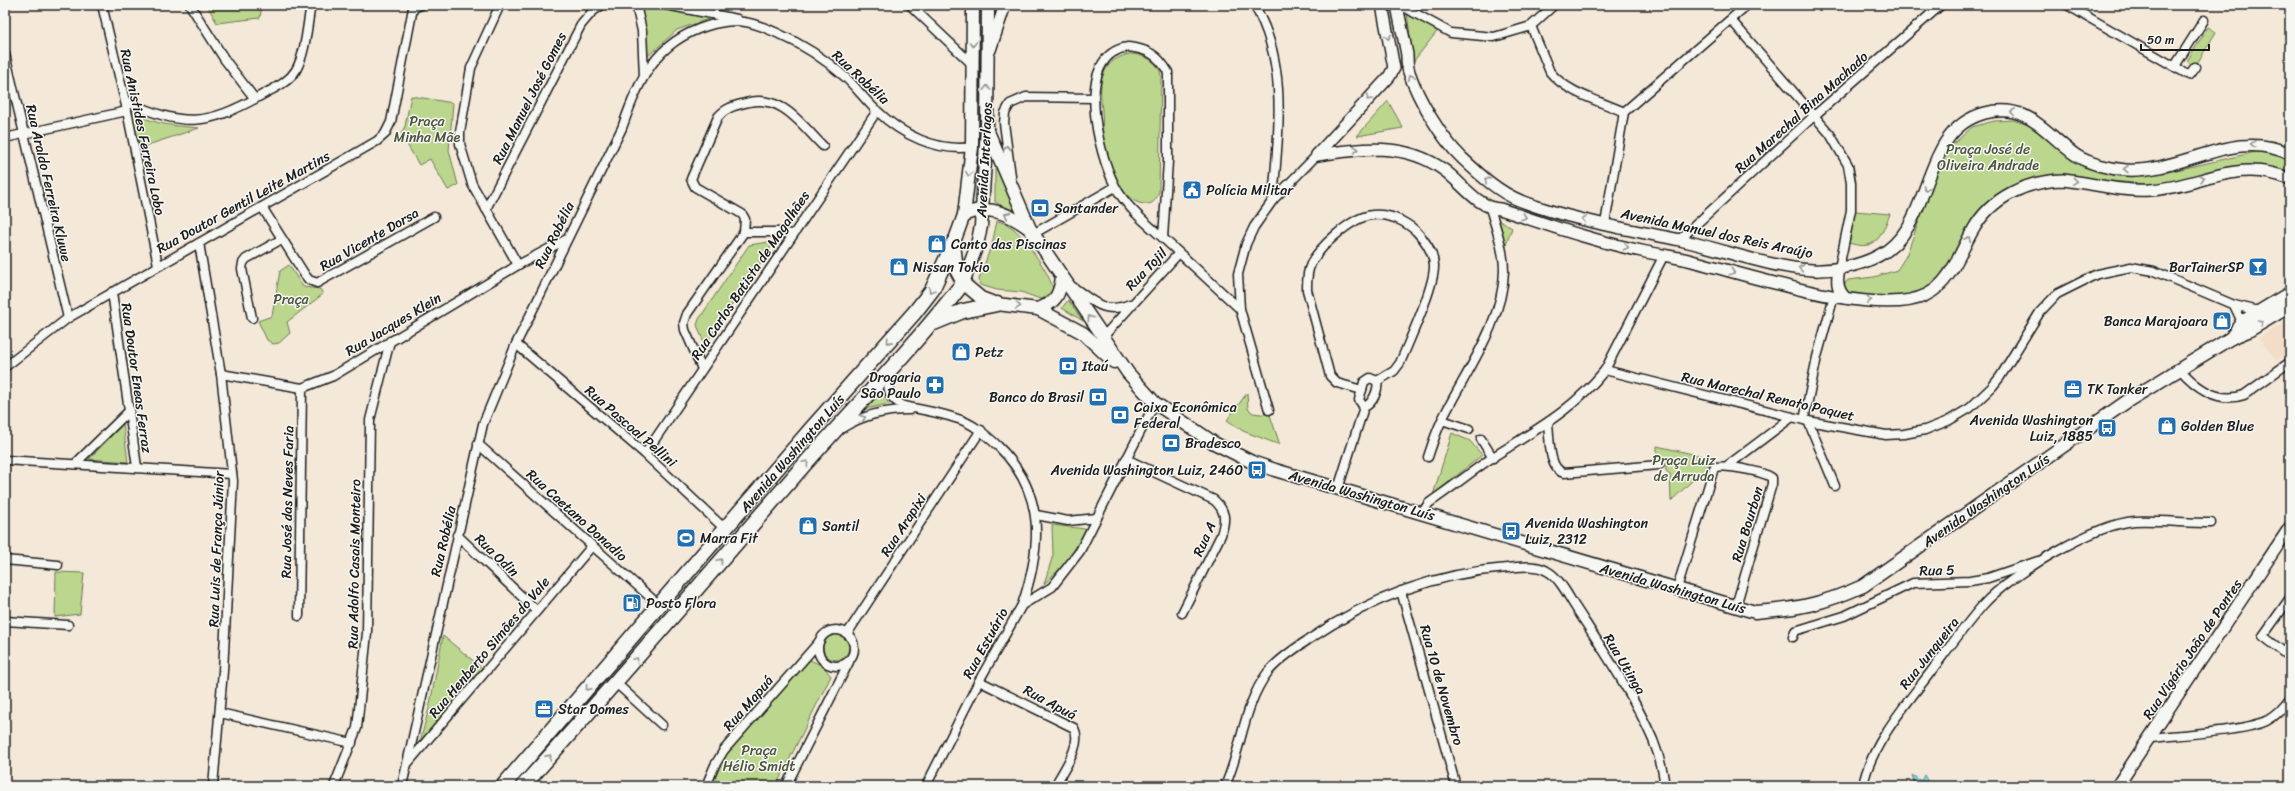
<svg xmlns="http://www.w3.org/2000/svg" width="2295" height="791" viewBox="0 0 2295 791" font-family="Sriracha,sans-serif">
	<rect width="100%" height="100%" fill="#f4e8d9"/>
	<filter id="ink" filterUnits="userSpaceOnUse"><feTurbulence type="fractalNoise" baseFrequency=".025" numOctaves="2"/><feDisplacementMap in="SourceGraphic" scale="8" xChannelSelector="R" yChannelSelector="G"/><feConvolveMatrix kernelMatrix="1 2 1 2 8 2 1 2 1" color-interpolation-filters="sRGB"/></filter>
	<g filter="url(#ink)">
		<polygon fill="#f2dec8" points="2290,319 2290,351 2276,361 2259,338"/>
		<g fill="#bbd68d" stroke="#6c7954">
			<polygon points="207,5 262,5 260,18 217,23"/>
			<polygon points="638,5 711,18 677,30 648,56"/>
			<polygon points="1407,12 1439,29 1413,62"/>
			<polygon points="2208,27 2216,32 2195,67 2187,61"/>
			<path d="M1129 54C1143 54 1159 61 1161 76L1159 192C1156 200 1153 205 1144 204 1119 202 1105 156 1103 135 1102 127 1103 118 1102 110 1099 85 1099 61 1129 54Z"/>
			<polygon points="411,96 453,103 449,150 458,185 448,190 430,159 419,165 401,134 405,126"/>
			<polygon points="1388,101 1403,128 1357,136"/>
			<path d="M132 112C159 126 171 125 199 128L139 148Z"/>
			<polygon points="2013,120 2031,126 2064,153 2124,174 2159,174 2260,151 2290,158 2290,175 2247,167 2227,167 2157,185 2064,177 2010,189 1956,252 1939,277 1924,290 1896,300 1859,296 1848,292 1843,286 1848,280 1874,277 1897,270 1906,256 1944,153 1972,127 1994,121"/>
			<polygon points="995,168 998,170 1015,208 1012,211 995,202"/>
			<path d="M1855 211 1890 214C1881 236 1877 252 1849 243Z"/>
			<polygon points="1498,220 1512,228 1506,245"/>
			<path d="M997 221C1003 222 1009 225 1014 229 1024 237 1054 279 1053 291L1046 298 1040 299 1021 292 997 290 980 285 979 279 992 244Z"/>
			<polygon points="769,242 772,245 769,250 707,342 704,343 697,325 699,319 749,245"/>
			<polygon points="289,265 303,287 320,289 323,294 287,322 290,333 279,343 273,344 267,340 258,321 272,316 280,271"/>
			<polygon points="1068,300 1083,321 1062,308"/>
			<polygon points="882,392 889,404 865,409"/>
			<polygon points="1247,393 1248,409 1253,413 1270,415 1280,445 1243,431 1227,420"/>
			<polygon points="123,424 128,462 89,459"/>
			<polygon points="1452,433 1470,441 1482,455 1433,495"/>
			<polygon points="1657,446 1715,459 1671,501 1670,474 1666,471 1665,457 1657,458"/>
			<polygon points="1052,525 1086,529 1068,561 1044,584 1053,555"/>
			<polygon points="56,572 84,573 80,614 55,617"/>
			<circle cx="836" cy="647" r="13"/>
			<polygon points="443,636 482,668 420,742 430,704"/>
			<polygon points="808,659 823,666 831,676 776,786 712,786 721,760"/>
		</g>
		<polygon fill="#87d7e3" stroke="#5c8c93" points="1912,775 1921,781 1924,775 1927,780 1924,786 1915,786"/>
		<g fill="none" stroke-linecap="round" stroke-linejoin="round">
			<defs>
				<g id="street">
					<polyline points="102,5 125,101 158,265"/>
					<polyline points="190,5 225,60 255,99"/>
					<polyline points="500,5 471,68 460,132 460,144 472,184 518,265"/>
					<polyline points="636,5 642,31 644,76"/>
					<polyline points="666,5 737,19"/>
					<polyline points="910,5 973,65"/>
					<path d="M1254 5C1289 63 1278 135 1273 200"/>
					<polyline points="1400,5 1451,33 1494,37 1531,26 1554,5"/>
					<polyline points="2067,5 2189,75 2195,67"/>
					<polyline points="413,8 421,5"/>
					<polyline points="1731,20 1830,134 1848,165 1851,183 1851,210 1839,268"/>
					<path d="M1531 26 1550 72C1567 93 1600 101 1624 112"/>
					<path d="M1128 47C1148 49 1158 55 1168 72V161L1163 238C1146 223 1126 207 1115 186 1098 153 1073 55 1128 47Z"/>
					<polyline points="5,54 68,318"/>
					<polyline points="2175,66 2204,20"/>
					<path d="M125 101C184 127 205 127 262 95 274 88 288 83 296 70 306 52 307 25 311 5"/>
					<polyline points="5,138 127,111"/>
					<polyline points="1011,176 1004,123 1005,113 1010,104 1026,97 1094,98"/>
					<polyline points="262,207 305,275 309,280 317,283 434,217"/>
					<polyline points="486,209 581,25 592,12 602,5"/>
					<polyline points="1605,224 1624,112 1747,5"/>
					<path d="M744 232 745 219 742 214 695 187 691 179 718 117C725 108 734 106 745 103 781 93 800 123 823 146"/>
					<polyline points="1033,234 1115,187"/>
					<polyline points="1163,238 1240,309"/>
					<polyline points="1679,240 1815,115 1941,5"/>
					<polyline points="199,243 221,374 233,481 223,671 213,786"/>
					<path d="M1073 287C1093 301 1104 315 1130 304"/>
					<polyline points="112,292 137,467"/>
					<polyline points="2234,305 2242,322"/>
					<polyline points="252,318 242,269 243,263 246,259 282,239"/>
					<polyline points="1103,337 1179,253"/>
					<polyline points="516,344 645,454 726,530"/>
					<polyline points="5,367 68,318 377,141 385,134 391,122 413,8 412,5"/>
					<path d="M2179 368C2195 387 2218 404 2244 395L2290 362"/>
					<polyline points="702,369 685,330 684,323 687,314 744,232 778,232 791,234"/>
					<polyline points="1605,370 1808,421 1886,435 1904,434 1925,430 1948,421 1970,408 1992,387 2000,377 2040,312 2057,294 2097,274 2131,267 2154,271 2234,305 2259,311"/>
					<path d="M891 373C885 387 889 398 902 405 919 410 938 412 955 418 973 423 985 434 998 446 1046 493 1042 546 1022 605"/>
					<polyline points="221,374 302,388 333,376 518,265 567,239"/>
					<path d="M1370 378 1377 381C1379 389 1373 404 1364 407L1359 400 1364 382Z"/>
					<path d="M1362 390 1337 383 1330 376 1307 290C1307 282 1307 276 1309 269 1315 249 1352 217 1372 215 1388 213 1405 221 1416 231 1426 241 1433 251 1434 265 1435 286 1409 341 1400 363L1394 371 1377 381"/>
					<polyline points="1269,410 1240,309 1238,274 1246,244 1254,227 1273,200 1317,155"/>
					<polyline points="1442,420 1469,429"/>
					<polyline points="1804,420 1817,357 1834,296"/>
					<polyline points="1808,421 1835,486"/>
					<path d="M1548 424C1550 438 1548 469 1564 473L1659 465"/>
					<path d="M842 428C863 415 886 410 909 410"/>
					<polyline points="1481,439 1493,458"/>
					<polyline points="478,444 659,605"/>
					<polyline points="645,454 877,111"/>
					<path d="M1428 457C1432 445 1436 432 1442 420 1464 374 1503 324 1504 271 1504 250 1496 228 1490 208"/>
					<path d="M1126 459 1214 500C1226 511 1226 519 1221 535L1182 613"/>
					<polyline points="5,460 232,474"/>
					<polyline points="75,464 130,410"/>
					<polyline points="1727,466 1792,417"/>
					<polyline points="1338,489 1364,407"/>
					<path d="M1422 513 1429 503C1451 488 1471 472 1493 457 1538 428 1570 413 1605 370L1664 255"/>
					<polyline points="1036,515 1068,521 1097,518"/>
					<polyline points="457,535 536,610"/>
					<polyline points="5,560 58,565"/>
					<path d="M1678 585 1714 468C1721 463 1765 472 1772 478V484L1738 599"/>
					<polyline points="1401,591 1456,786"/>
					<polyline points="2290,598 2263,636 2290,657"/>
					<polyline points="299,616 302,388"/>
					<polyline points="5,621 68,625"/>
					<circle cx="836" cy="648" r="18"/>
					<polyline points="847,634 981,430"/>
					<polyline points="1793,637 1795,631 1844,616 1913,583 1970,581 1988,578 2038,561"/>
					<path d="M979 681 1074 728C1083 745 1063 770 1055 786"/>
					<polyline points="616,683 662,725"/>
					<polyline points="220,713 352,743"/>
					<path d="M2150 738C2174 735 2250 731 2268 720 2277 715 2284 707 2290 699"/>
					<polyline points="408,763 592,546"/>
					<polyline points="334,786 357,728 367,633 370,420 390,341"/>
					<path d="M402 786 483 424 516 344 622 128C639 80 655 42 707 26 734 17 751 21 777 33 802 44 824 58 845 77 856 87 865 100 876 110 902 135 936 152 972 147"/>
					<polyline points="706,786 715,765 724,750 819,642"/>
					<polyline points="786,786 849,662"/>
					<polyline points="926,786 979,681 1022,605 1052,587 1080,551 1155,403"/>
					<path d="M1225 786C1242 749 1243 705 1268 672 1279 659 1294 649 1308 640 1367 600 1435 573 1507 568 1519 567 1535 564 1547 571 1560 578 1568 596 1576 608 1603 650 1633 694 1653 740 1659 755 1663 770 1665 786"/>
					<path d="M1863 786C1869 750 1901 710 1923 682 1943 656 1962 629 1983 605 2009 575 2095 524 2135 521 2160 520 2186 523 2211 523"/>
				</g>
				<g id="secondary">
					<path d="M1397 5C1400 22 1404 38 1407 55 1407 61 1407 66 1409 72 1418 99 1441 138 1462 158 1479 174 1498 192 1521 201 1571 220 1627 229 1680 240 1723 249 1767 267 1812 270 1833 271 1859 266 1878 256 1937 226 1917 131 1985 113 2029 102 2045 134 2077 156 2090 164 2111 169 2126 170 2184 173 2233 127 2290 154"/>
					<polyline points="990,50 1005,5"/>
					<path d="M1317 155C1362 148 1405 142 1444 170 1462 183 1478 208 1500 209 1548 225 1596 242 1646 252 1661 255 1677 257 1692 261 1745 274 1879 319 1926 295 1951 283 1960 252 1973 230 1991 197 2027 181 2063 180 2092 183 2121 192 2150 190 2201 187 2236 157 2290 179"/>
					<polyline points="1317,155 1389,77 1394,68 1382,5"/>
					<path d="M1839 268C1837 280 1836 288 1845 298"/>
					<polyline points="2117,786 2290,527"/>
				</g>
				<g id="primary">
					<polyline points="973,5 972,147 964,215 954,242 957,272 963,283 981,298 997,304 1038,309 1083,333 1114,362"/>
					<polyline points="989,134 1030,229"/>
					<path d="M964 215C987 203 1010 214 1030 229L1128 373 1155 403 1214 443 1252 462 1275 470 1755 612C1798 609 1823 604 1863 586L2129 400 2231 338 2248 331 2290 306"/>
					<polyline points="963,283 977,245 981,226 987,127 988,5"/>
					<path d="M1038 309C1055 303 1060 295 1062 277"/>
					<polyline points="2231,338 2242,322 2290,293"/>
				</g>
				<g id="highway">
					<polyline points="934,323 963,311 997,304"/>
					<polyline points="503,786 811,429 915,312 932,290 954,242"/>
					<path d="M523 786C618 681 711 572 804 465 857 405 914 347 963 283"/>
				</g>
			</defs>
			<use href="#street" stroke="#1c1c1c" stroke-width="11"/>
			<use href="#secondary" stroke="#1c1c1c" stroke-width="14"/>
			<use href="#primary" stroke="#1c1c1c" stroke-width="15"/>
			<use href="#highway" stroke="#1c1c1c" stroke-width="17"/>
			<use href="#street" stroke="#f6f6f2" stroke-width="8"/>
			<use href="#secondary" stroke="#f6f6f2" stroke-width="11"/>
			<use href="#primary" stroke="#f6f6f2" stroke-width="12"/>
			<use href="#highway" stroke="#f6f6f2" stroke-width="14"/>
		</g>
		<defs><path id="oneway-chevron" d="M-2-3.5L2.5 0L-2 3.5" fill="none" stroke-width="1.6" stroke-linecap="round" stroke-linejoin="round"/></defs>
		<g stroke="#949492">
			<use href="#oneway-chevron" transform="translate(1388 37) rotate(79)"/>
			<use href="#oneway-chevron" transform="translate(973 44) rotate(90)"/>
			<use href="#oneway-chevron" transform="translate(1411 77) rotate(-115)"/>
			<use href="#oneway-chevron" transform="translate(987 88) rotate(-90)"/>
			<use href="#oneway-chevron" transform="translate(1369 98) rotate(133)"/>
			<use href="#oneway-chevron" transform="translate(2013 112) rotate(-172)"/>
			<use href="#oneway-chevron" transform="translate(2253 144) rotate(-176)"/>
			<use href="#oneway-chevron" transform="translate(1007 148) rotate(-97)"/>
			<use href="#oneway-chevron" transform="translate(1356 149) rotate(-8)"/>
			<use href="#oneway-chevron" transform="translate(2126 169) rotate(-178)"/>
			<use href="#oneway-chevron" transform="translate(969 174) rotate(97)"/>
			<use href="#oneway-chevron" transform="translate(2202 178) rotate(-16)"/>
			<use href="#oneway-chevron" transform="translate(1487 180) rotate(-139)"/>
			<use href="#oneway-chevron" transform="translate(2075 181) rotate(5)"/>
			<use href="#oneway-chevron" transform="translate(1926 188) rotate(111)"/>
			<use href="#oneway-chevron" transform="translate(1007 215) rotate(-157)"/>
			<use href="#oneway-chevron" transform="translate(1524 217) rotate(18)"/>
			<use href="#oneway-chevron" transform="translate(1584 219) rotate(-167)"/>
			<use href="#oneway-chevron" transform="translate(1968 239) rotate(-64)"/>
			<use href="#oneway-chevron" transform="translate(1626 247) rotate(14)"/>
			<use href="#oneway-chevron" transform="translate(1801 268) rotate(-169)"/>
			<use href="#oneway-chevron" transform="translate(1732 272) rotate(15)"/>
			<use href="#oneway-chevron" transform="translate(931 290) rotate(122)"/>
			<use href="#oneway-chevron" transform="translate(1869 300) rotate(7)"/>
			<use href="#oneway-chevron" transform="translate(1018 306) rotate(8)"/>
			<use href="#oneway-chevron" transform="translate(1090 318) rotate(-124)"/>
			<use href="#oneway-chevron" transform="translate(2261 323) rotate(-30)"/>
			<use href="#oneway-chevron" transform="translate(889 341) rotate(132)"/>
			<use href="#oneway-chevron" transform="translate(863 418) rotate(-21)"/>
			<use href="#oneway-chevron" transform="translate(806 463) rotate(-49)"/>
			<use href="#oneway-chevron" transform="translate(720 561) rotate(-49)"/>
			<use href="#oneway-chevron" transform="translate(636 660) rotate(-50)"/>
			<use href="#oneway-chevron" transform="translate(588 688) rotate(131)"/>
			<use href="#oneway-chevron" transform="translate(549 757) rotate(-48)"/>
		</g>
	</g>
	<defs>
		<symbol id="civic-square" viewBox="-11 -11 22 22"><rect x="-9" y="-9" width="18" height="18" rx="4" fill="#1f6fb2" stroke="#f6f6f2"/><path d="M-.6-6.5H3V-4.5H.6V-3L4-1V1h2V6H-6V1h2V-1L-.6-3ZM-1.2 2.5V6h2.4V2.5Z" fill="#fff"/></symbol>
		<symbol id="bank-square" viewBox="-11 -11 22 22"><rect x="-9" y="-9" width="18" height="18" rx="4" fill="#1f6fb2" stroke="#f6f6f2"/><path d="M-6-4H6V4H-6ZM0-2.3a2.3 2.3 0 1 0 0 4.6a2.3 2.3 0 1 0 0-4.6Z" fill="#fff"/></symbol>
		<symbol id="shop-square" viewBox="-11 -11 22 22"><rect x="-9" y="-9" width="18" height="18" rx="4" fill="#1f6fb2" stroke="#f6f6f2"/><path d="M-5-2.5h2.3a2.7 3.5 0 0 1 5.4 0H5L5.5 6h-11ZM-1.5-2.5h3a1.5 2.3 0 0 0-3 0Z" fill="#fff"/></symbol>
		<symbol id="bar-square" viewBox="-11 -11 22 22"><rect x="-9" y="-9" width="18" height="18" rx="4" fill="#1f6fb2" stroke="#f6f6f2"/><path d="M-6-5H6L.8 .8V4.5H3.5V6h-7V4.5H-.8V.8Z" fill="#fff"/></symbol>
		<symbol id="pharmacy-square" viewBox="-11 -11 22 22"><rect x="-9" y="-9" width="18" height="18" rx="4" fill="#1f6fb2" stroke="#f6f6f2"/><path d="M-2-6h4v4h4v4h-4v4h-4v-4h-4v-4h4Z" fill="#fff"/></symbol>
		<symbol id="office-square" viewBox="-11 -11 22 22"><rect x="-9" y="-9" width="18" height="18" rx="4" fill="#1f6fb2" stroke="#f6f6f2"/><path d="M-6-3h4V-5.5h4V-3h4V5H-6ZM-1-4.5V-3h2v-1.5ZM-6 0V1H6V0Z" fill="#fff"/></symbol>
		<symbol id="bus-square" viewBox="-11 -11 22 22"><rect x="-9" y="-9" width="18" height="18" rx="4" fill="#1f6fb2" stroke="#f6f6f2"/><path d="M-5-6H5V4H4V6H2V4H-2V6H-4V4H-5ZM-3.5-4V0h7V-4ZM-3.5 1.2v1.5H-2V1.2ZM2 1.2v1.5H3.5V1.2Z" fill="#fff"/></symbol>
		<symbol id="stadium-square" viewBox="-11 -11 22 22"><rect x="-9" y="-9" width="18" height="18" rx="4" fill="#1f6fb2" stroke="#f6f6f2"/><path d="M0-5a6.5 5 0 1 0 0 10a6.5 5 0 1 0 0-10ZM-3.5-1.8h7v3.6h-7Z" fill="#fff"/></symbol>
		<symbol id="fuel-square" viewBox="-11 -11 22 22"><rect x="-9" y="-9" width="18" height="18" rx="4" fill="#1f6fb2" stroke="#f6f6f2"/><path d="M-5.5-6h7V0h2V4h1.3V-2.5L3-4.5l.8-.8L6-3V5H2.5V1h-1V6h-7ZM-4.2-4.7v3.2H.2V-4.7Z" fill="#fff"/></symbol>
	</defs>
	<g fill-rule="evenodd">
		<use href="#civic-square" x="1181" y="179" width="22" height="22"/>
		<use href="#bank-square" x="1029" y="197" width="22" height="22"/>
		<use href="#shop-square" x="926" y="233" width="22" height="22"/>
		<use href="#shop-square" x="888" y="256" width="22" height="22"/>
		<use href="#bar-square" x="2247" y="256" width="22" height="22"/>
		<use href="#shop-square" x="2211" y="310" width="22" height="22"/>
		<use href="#shop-square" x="950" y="341" width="22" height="22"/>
		<use href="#bank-square" x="1057" y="355" width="22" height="22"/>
		<use href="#pharmacy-square" x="924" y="374" width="22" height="22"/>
		<use href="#office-square" x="2062" y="378" width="22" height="22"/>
		<use href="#bank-square" x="1087" y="386" width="22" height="22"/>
		<use href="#bank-square" x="1109" y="404" width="22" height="22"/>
		<use href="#shop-square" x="2156" y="415" width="22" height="22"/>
		<use href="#bus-square" x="2096" y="417" width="22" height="22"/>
		<use href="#bank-square" x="1160" y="432" width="22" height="22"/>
		<use href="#bus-square" x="1246" y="459" width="22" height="22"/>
		<use href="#shop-square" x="797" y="515" width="22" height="22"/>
		<use href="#bus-square" x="1500" y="520" width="22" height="22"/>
		<use href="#stadium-square" x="675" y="527" width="22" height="22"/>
		<use href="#fuel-square" x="621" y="592" width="22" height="22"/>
		<use href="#office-square" x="533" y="698" width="22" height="22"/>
	</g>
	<g text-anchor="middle" stroke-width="3" stroke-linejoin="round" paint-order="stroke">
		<g font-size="14" fill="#1c1c1c" stroke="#f6f6f2">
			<text transform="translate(861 77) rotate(43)" y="5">Rua Robélia</text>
			<text transform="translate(529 98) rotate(-63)" y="5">Rua Manuel José Gomes</text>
			<text transform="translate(1801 112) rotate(-42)" y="5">Rua Marechal Bina Machado</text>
			<text transform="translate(143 132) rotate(78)" y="5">Rua Anistides Ferreira Lobo</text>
			<text transform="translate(984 160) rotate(-87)" y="5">Avenida Interlagos</text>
			<text transform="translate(49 183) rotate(77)" y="5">Rua Araldo Ferreira Kluwe</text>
			<text transform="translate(243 202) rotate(-29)" y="5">Rua Doutor Gentil Leite Martins</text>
			<text transform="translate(1717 233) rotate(12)" y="5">Avenida Manuel dos Reis Araújo</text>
			<text transform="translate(554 235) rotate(-64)" y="5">Rua Robélia</text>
			<text transform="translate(369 239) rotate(-30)" y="5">Rua Vicente Dorsa</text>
			<text transform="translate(1146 269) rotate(-46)" y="5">Rua Tojil</text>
			<text transform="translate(750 275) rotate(-56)" y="5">Rua Carlos Batista de Magalhães</text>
			<text transform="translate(393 324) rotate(-31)" y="5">Rua Jacques Klein</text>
			<text transform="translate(137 378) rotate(82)" y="5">Rua Doutor Eneas Ferraz</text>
			<text transform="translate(1768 396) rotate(13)" y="5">Rua Marechal Renato Paquet</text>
			<text transform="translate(631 426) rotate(41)" y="5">Rua Pascoal Pellini</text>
			<text transform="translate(792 453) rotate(-49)" y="5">Avenida Washington Luís</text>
			<text transform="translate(1362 495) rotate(16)" y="5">Avenida Washington Luís</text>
			<text transform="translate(1986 500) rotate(-35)" y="5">Avenida Washington Luís</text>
			<text transform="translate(287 502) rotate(-89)" y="5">Rua José das Neves Faria</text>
			<text transform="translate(577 515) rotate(42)" y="5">Rua Caetano Donadio</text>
			<text transform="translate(1747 524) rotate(-73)" y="5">Rua Bourbon</text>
			<text transform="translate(903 525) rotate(-57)" y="5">Rua Arapixi</text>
			<text transform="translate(1204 539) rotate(-66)" y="5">Rua A</text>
			<text transform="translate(443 541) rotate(-77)" y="5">Rua Robélia</text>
			<text transform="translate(216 549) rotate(-88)" y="5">Rua Luis de França Júnior</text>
			<text transform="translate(497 555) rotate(44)" y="5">Rua Odin</text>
			<text transform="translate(354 564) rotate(-89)" y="5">Rua Adolfo Casais Monteiro</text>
			<text transform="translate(1937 570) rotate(-2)" y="5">Rua 5</text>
			<text transform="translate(1673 588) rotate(16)" y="5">Avenida Washington Luís</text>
			<text transform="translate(985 643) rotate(-61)" y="5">Rua Estuário</text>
			<text transform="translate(489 647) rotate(-50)" y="5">Rua Henberto Simões do Vale</text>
			<text transform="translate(2192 649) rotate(-56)" y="5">Rua Vigário João de Pontes</text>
			<text transform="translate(1929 653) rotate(-52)" y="5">Rua Junqueira</text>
			<text transform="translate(1625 664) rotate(59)" y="5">Rua Utinga</text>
			<text transform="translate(1442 685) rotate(74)" y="5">Rua 10 de Novembro</text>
			<text transform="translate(1050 702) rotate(28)" y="5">Rua Apuá</text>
			<text transform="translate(748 703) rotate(-49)" y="5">Rua Mapuá</text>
		</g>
		<g font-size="14" fill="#4c543e" stroke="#f6f6f2">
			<text x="427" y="126">Praça<tspan x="427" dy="16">Minha Mãe</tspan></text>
			<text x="1988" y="154">Praça José de<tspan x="1988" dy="16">Oliveira Andrade</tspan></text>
			<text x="291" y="304">Praça</text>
			<text x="1684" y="465">Praça Luiz<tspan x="1684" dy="16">de Arruda</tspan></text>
			<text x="759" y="755">Praça<tspan x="759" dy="16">Hélio Smidt</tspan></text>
		</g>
		<g font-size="14" fill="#1c1c1c" stroke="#f6f6f2" text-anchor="start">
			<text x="1206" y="195">Polícia Militar</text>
			<text x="1054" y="213">Santander</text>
			<text x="951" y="249">Canto das Piscinas</text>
			<text x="913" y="272">Nissan Tokio</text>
			<text x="2244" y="272" text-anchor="end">BarTainerSP</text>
			<text x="2208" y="326" text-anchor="end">Banca Marajoara</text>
			<text x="975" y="357">Petz</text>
			<text x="1082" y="371">Itaú</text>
			<text x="921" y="382" text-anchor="end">Drogaria<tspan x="921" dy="16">São Paulo</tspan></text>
			<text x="2087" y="394">TK Tanker</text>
			<text x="1084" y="402" text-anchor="end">Banco do Brasil</text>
			<text x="1134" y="412">Caixa Econômica<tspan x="1134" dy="16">Federal</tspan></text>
			<text x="2093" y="425" text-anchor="end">Avenida Washington<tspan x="2093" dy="16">Luiz, 1885</tspan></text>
			<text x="2181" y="431">Golden Blue</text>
			<text x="1185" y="448">Bradesco</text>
			<text x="1243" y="475" text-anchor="end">Avenida Washington Luiz, 2460</text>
			<text x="1525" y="528">Avenida Washington<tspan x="1525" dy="16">Luiz, 2312</tspan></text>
			<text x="822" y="531">Santil</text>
			<text x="700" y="543">Marra Fit</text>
			<text x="646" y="608">Posto Flora</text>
			<text x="558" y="714">Star Domes</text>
		</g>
	</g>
	<rect width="2295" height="791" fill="none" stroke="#f6f6f2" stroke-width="20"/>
	<rect x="10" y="10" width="2275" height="771" fill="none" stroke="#1c1c1c" stroke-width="1.5" filter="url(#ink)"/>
	<path d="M2141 44v6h68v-6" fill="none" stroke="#1c1c1c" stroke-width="2"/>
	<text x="2147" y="44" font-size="12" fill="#1c1c1c" stroke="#f6f6f2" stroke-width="3" paint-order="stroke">50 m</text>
</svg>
